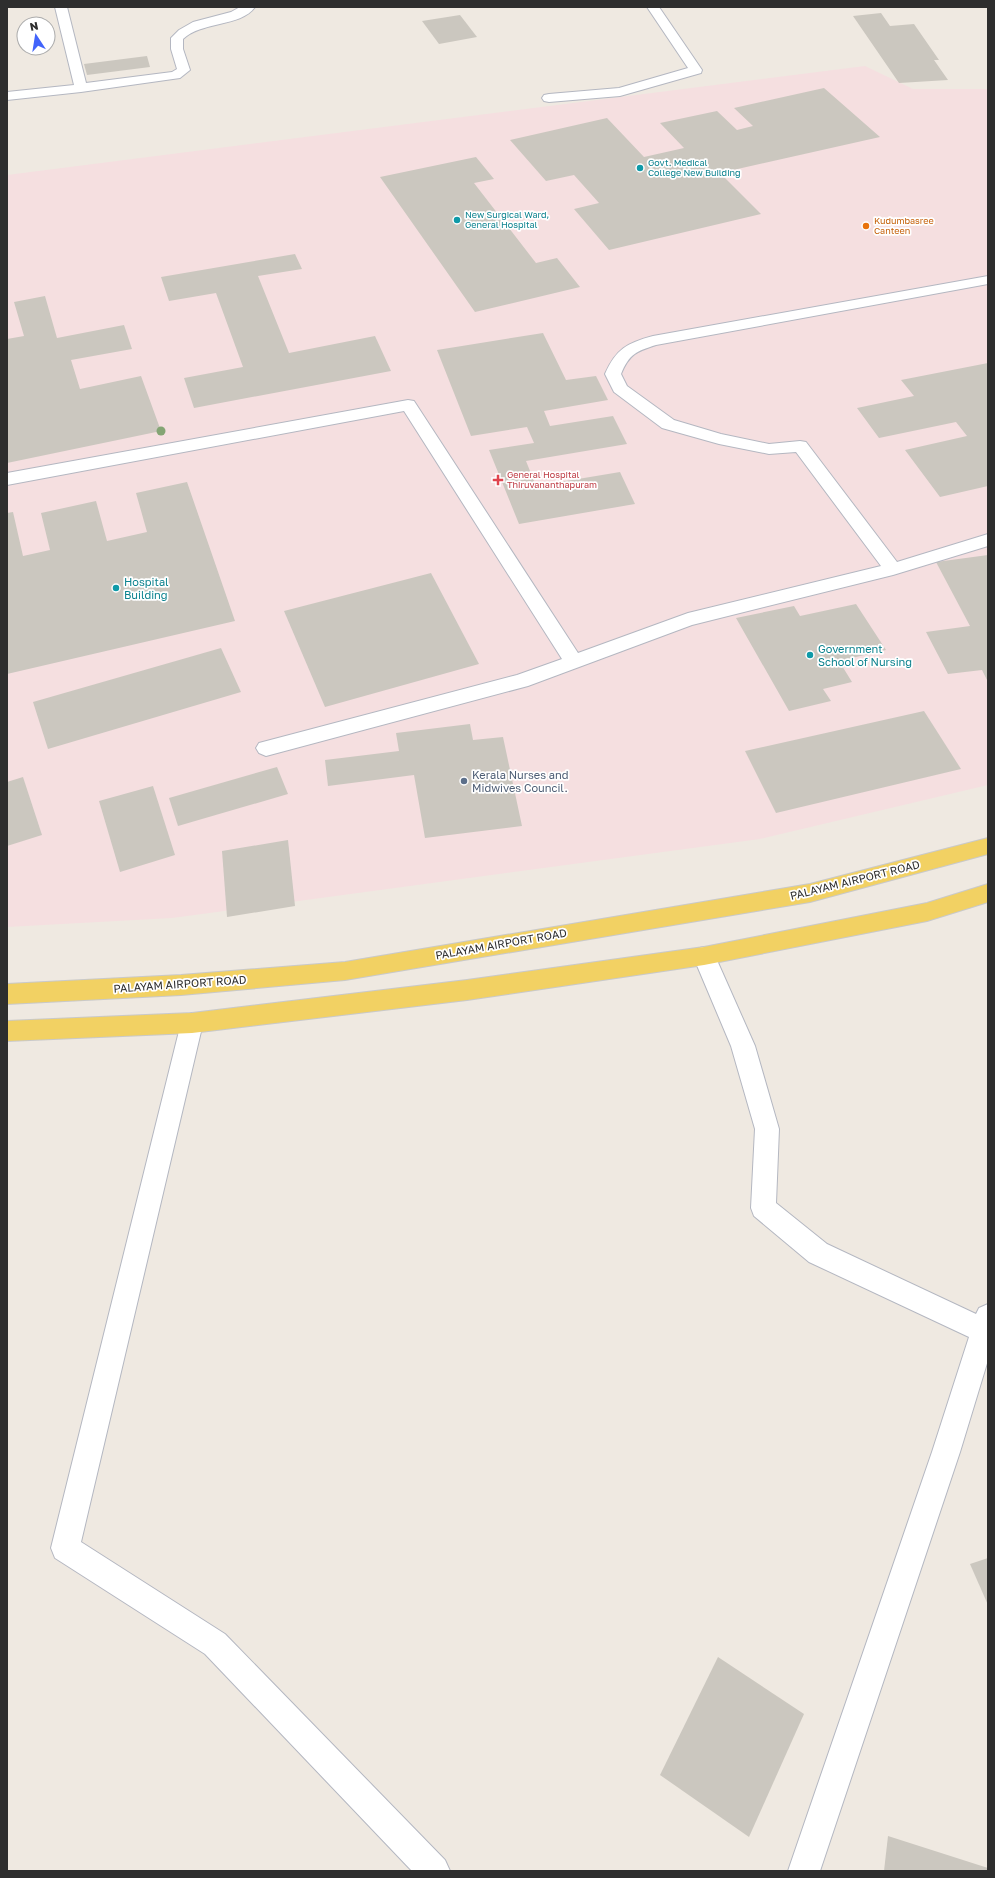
<svg xmlns="http://www.w3.org/2000/svg" width="995" height="1878" viewBox="0 0 995 1878" font-family="'Golos Text',sans-serif">
	<rect width="100%" height="100%" fill="#efe9e1"/>
	<polygon fill="#f5dfe0" points="865,66 913,89 988,89 988,785 760,839 172,918 7,927 7,175"/>
	<g fill="#cbc7bf">
		<polygon points="881,13 890,26 914,24 939,60 934,60 948,80 899,83 853,16"/>
		<polygon points="460,15 477,37 439,44 422,21"/>
		<polygon points="147,56 150,67 87,75 84,64"/>
		<polygon points="824,88 880,137 720,173 761,214 609,250 574,209 599,203 574,175 546,181 510,140 607,118 644,157 684,148 660,123 717,111 737,130 753,126 734,108"/>
		<polygon points="476,157 494,179 474,183 536,263 557,258 580,287 475,312 380,177"/>
		<polygon points="295,254 302,269 258,276 289,353 375,336 391,371 194,408 184,378 243,367 216,293 169,301 161,277"/>
		<polygon points="45,296 57,338 124,325 132,349 71,360 80,389 141,376 161,431 7,463 7,339 24,336 14,302"/>
		<polygon points="543,333 566,380 596,376 608,400 544,411 550,426 613,416 627,444 526,461 536,486 620,472 635,504 519,524 489,450 534,443 527,427 471,436 437,350"/>
		<polygon points="988,363 988,486 940,497 905,450 967,436 956,422 879,438 857,408 914,396 901,380"/>
		<polygon points="187,482 235,621 7,674 7,513 13,512 23,556 50,550 41,513 96,501 107,541 147,532 136,493"/>
		<polygon points="988,555 988,682 982,670 948,674 926,632 970,626 936,562"/>
		<polygon points="431,573 479,664 325,707 284,611"/>
		<polygon points="856,604 886,650 839,661 852,682 823,689 831,701 789,711 736,618 794,606 800,616"/>
		<polygon points="221,648 241,692 48,749 33,702"/>
		<polygon points="924,711 961,769 776,813 745,751"/>
		<polygon points="470,724 473,740 503,737 522,826 425,838 414,775 328,786 325,760 399,751 396,733"/>
		<polygon points="277,767 288,794 178,826 169,798"/>
		<polygon points="23,777 42,835 7,846 7,782"/>
		<polygon points="153,786 175,855 120,872 99,801"/>
		<polygon points="288,840 295,906 227,917 222,851"/>
		<polygon points="988,1558 988,1605 970,1564"/>
		<polygon points="718,1657 804,1714 749,1837 660,1775"/>
		<polygon points="888,1836 988,1868 988,1871 884,1871"/>
	</g>
	<g fill="none" stroke-linecap="round" stroke-linejoin="round">
		<defs>
			<g id="minor">
				<path d="M55 7H67L86 83 172 72 177 69 171 49V38L179 30 193 22 231 12 240 7H255C241 27 202 21 183 39V49L190 70 180 78 81 92 7 100V92L74 85Z"/>
				<polygon points="647,7 659,7 702,70 701,73 620,96 549,102 544,101 542,98 544,95 549,94 619,88 688,68"/>
				<path d="M988 276V284L656 345C637 351 629 354 621 374L627 386 674 420 721 434 769 444 800 441 806 442 897 562 988 534V546L893 575 692 625 528 686 266 756 259 753 256 748 259 743 517 675 562 659 404 411 7 485V473L408 400 414 401 578 653 688 613 881 566 796 452 769 454 719 444 662 428 614 392 605 374C616 349 627 343 653 336Z"/>
				<polygon points="704,947 712,949 755,1046 779,1129 776,1203 827,1244 976,1314 979,1308 988,1304 988,1360 960,1452 820,1871 788,1871 932,1452 969,1337 809,1262 754,1216 751,1208 755,1129 731,1046 693,956 696,949"/>
				<polygon points="192,1013 200,1016 203,1023 81,1542 225,1634 445,1860 450,1871 412,1871 205,1654 55,1558 51,1548 181,1023 184,1016"/>
			</g>
			<g id="major">
				<polygon points="988,838 988,854 810,902 345,980 181,995 7,1004 7,984 181,975 345,962 810,884"/>
				<polygon points="988,884 988,902 927,921 704,965 467,1000 192,1033 7,1041 7,1021 192,1013 467,980 704,947 927,903"/>
			</g>
		</defs>
		<use href="#minor" stroke="#b4b7c1" stroke-width="2"/>
		<use href="#major" stroke="#c9c9c9" stroke-width="2"/>
		<use href="#minor" fill="#fff" fill-rule="evenodd"/>
		<use href="#major" fill="#f2d163" fill-rule="evenodd"/>
	</g>
	<circle fill="#84a574" cx="161" cy="431" r="4.5"/>
	<g fill="#0f9aa8" stroke="#fff" stroke-width="1.5">
		<circle cx="640" cy="168" r="4"/>
		<circle cx="457" cy="220" r="4"/>
		<circle cx="116" cy="588" r="4"/>
		<circle cx="810" cy="655" r="4"/>
	</g>
	<circle fill="#e8710a" stroke="#fff" stroke-width="1.5" cx="866" cy="226" r="4"/>
	<path fill="#e0444e" stroke="#fff" stroke-width="1.5" d="M496 474h4v4h4v4h-4v4h-4v-4h-4v-4h4z"/>
	<circle fill="#5c6f8a" stroke="#fff" stroke-width="1.5" cx="464" cy="781" r="4"/>
	<g text-anchor="middle" stroke-width="3.5" stroke-linejoin="round" paint-order="stroke">
		<g font-size="9" fill="#0d838f" stroke="#fff" text-anchor="start">
			<text x="648" y="166">Govt. Medical<tspan x="648" dy="10">College New Building</tspan></text>
			<text x="465" y="218">New Surgical Ward,<tspan x="465" dy="10">General Hospital</tspan></text>
		</g>
		<g font-size="9" fill="#c56008" stroke="#fff" text-anchor="start">
			<text x="874" y="224">Kudumbasree<tspan x="874" dy="10">Canteen</tspan></text>
		</g>
		<g font-size="9" fill="#be3a42" stroke="#fff" text-anchor="start">
			<text x="507" y="478">General Hospital<tspan x="507" dy="10">Thiruvananthapuram</tspan></text>
		</g>
		<g font-size="11" fill="#0d838f" stroke="#fff" text-anchor="start">
			<text x="124" y="586">Hospital<tspan x="124" dy="13">Building</tspan></text>
			<text x="818" y="653">Government<tspan x="818" dy="13">School of Nursing</tspan></text>
		</g>
		<g font-size="11" fill="#4e5e75" stroke="#fff" text-anchor="start">
			<text x="472" y="779">Kerala Nurses and<tspan x="472" dy="13">Midwives Council.</tspan></text>
		</g>
		<g font-size="11" fill="#2e2e2e" stroke="#fff">
			<text transform="translate(855 880) rotate(-14)" y="4">PALAYAM AIRPORT ROAD</text>
			<text transform="translate(501 944) rotate(-10)" y="4">PALAYAM AIRPORT ROAD</text>
			<text transform="translate(180 984) rotate(-4)" y="4">PALAYAM AIRPORT ROAD</text>
		</g>
	</g>
	<rect width="995" height="1878" fill="none" stroke="#2e2e2e" stroke-width="16"/>
	<g transform="translate(36 36) rotate(348)"><circle r="19" fill="#ffffff" stroke="#ababab"/>
	<path d="M0-3L7 15L0 10L-7 15Z" fill="#4264fb"/>
	<text y="-6" font-size="11" font-weight="bold" text-anchor="middle" fill="#2e2e2e">N</text>
	</g>
</svg>
